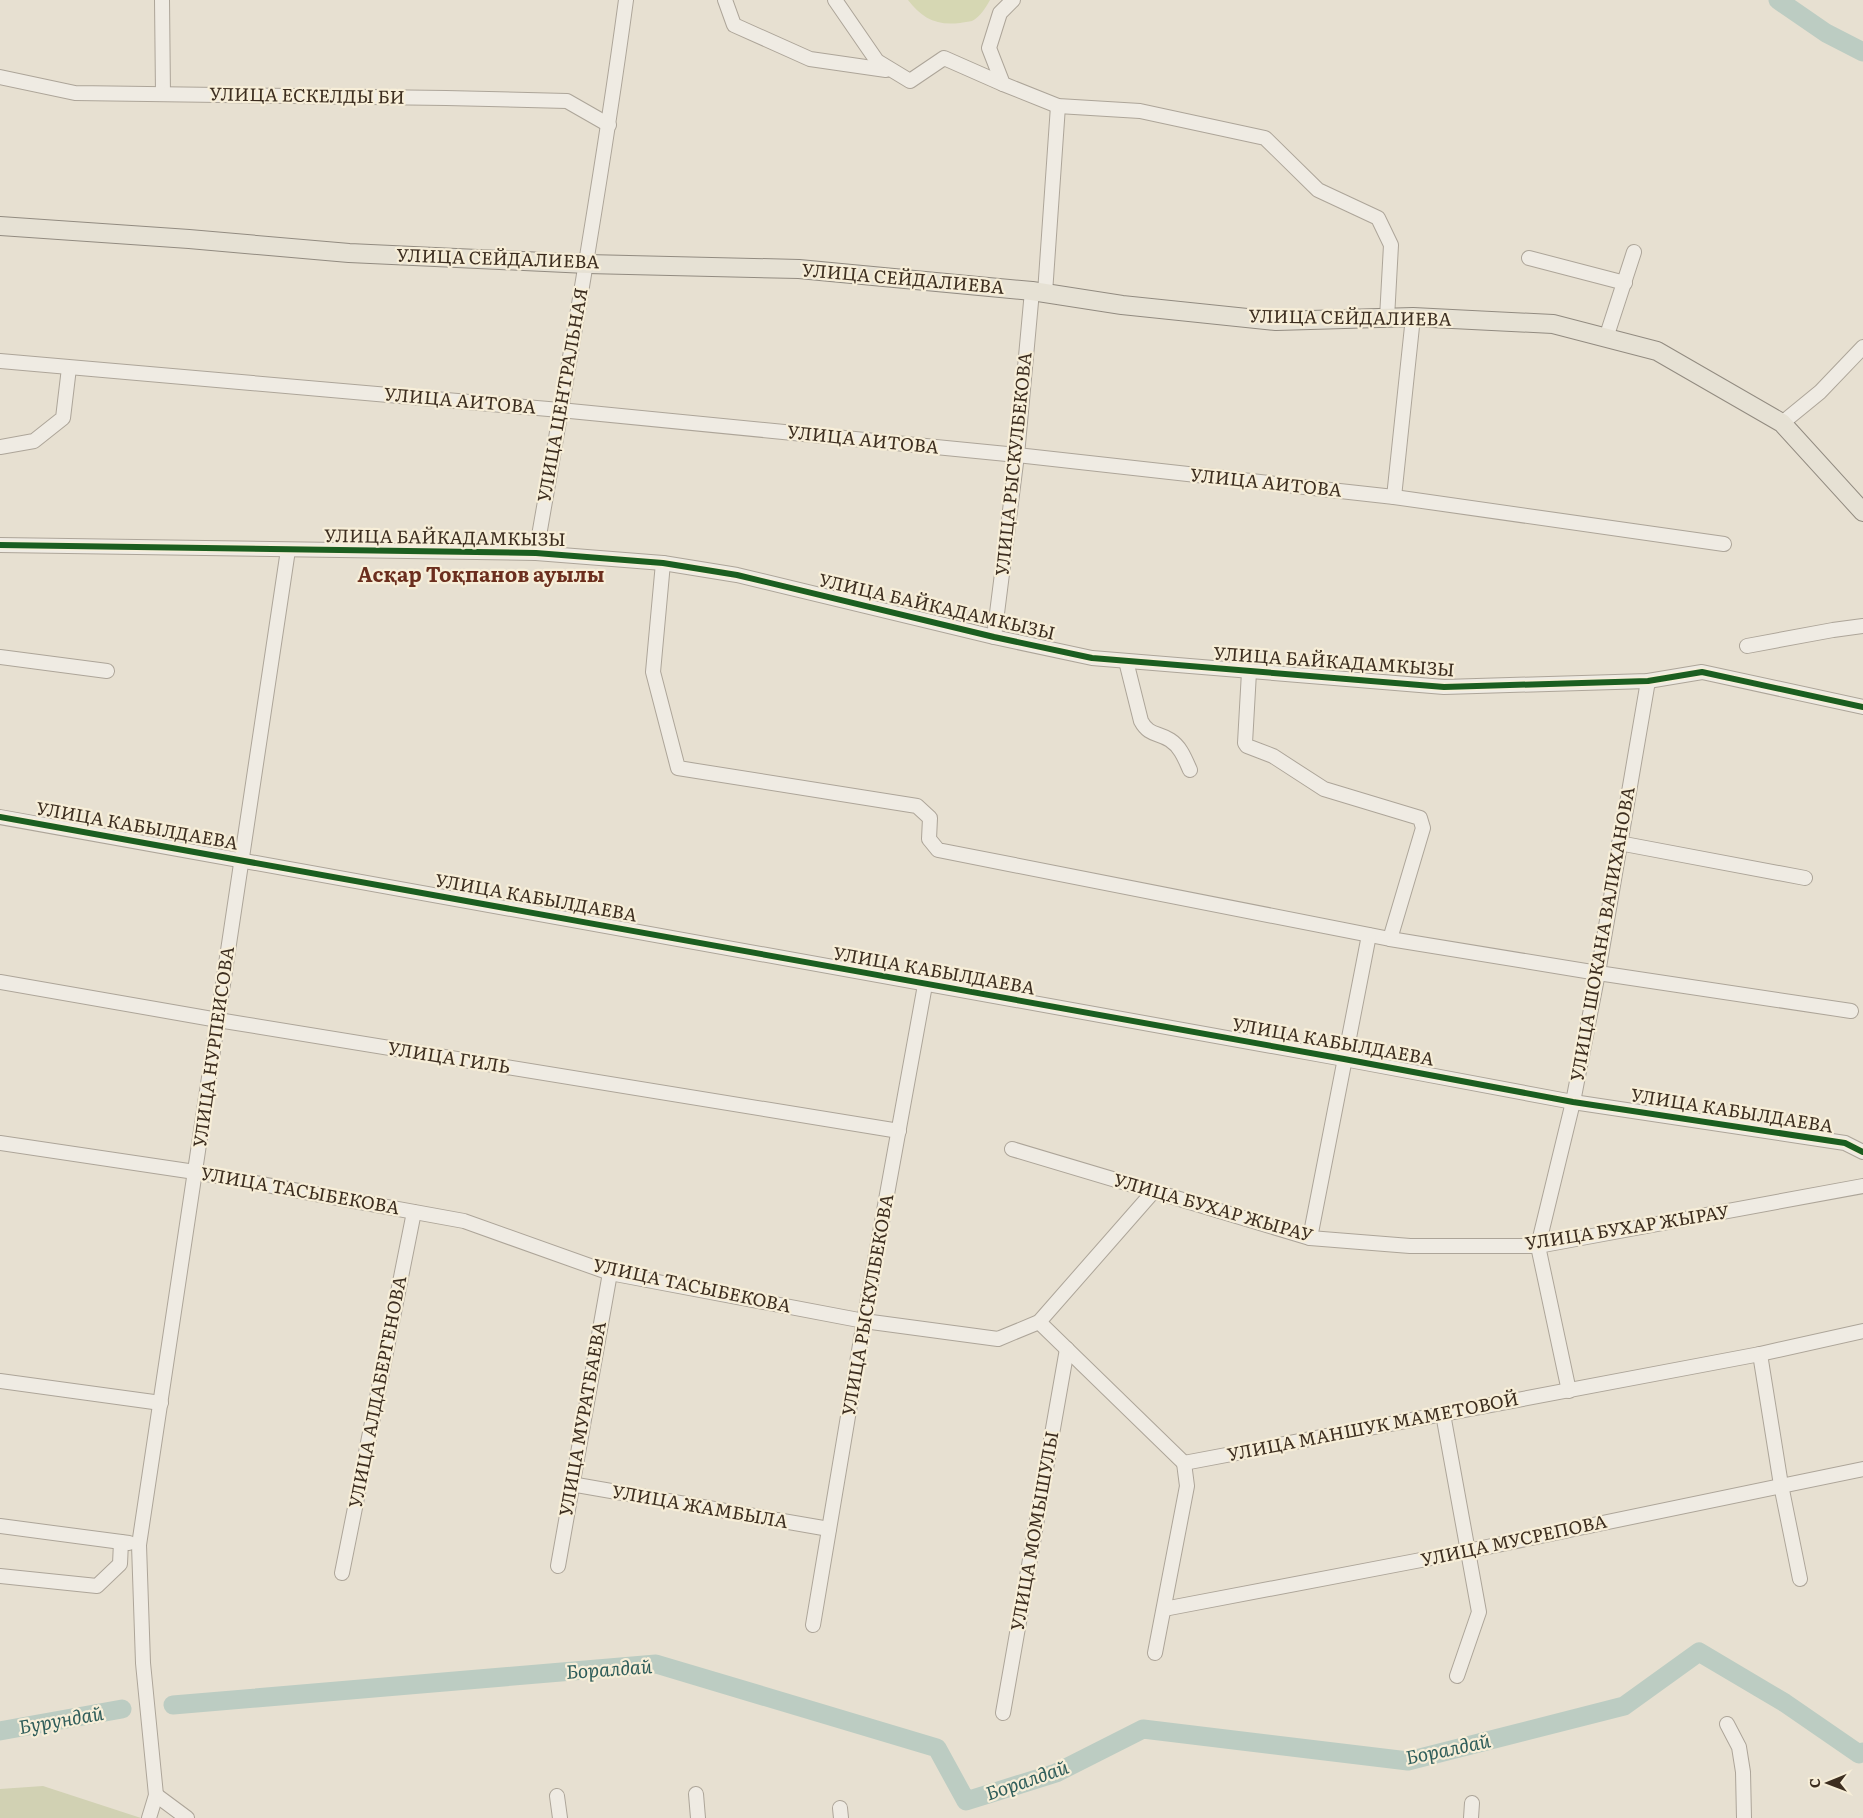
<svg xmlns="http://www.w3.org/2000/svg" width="1863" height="1818" viewBox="0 0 1863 1818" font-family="Literata,serif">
	<rect width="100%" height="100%" fill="#e7e0d1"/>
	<path fill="#d6d7b3" d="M908 0H990C986 7 980 17 972 21 969 22 963 22 960 23 936 26 922 18 908 0Z"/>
	<polygon fill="#d1d1b3" points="43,1786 141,1818 0,1818 0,1789"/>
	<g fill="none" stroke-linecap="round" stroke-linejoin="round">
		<g stroke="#bcccc2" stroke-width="19">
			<polyline points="1778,0 1826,33 1863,52"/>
			<polyline points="173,1705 656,1664 937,1748 966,1801 1056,1773 1143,1729 1408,1761 1624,1706 1699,1652 1785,1703 1859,1754 1863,1752"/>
			<polyline points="0,1731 122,1709"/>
		</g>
		<defs>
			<g id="minor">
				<polyline points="162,0 163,94"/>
				<polyline points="725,0 734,25 810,59 886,70"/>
				<polyline points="835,0 877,61 910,81 944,58 1003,84"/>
				<polyline points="1013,0 1000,13 989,48 1003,84 1058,106 1140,111 1265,138 1318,190 1378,218 1391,245 1387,318"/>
				<polyline points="0,77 75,93 446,98 567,101 609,125"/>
				<polyline points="1529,258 1625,283"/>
				<polyline points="1045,293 1058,106"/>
				<polyline points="1606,338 1634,252"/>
				<polyline points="0,361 560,410 1017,455 1394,497 1724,544"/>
				<polyline points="1782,423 1820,392 1863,347"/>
				<polyline points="0,447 34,441 63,418 69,368"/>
				<polyline points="1394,497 1413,317"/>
				<polyline points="0,545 536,553 663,563 737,575 994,637 1092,658 1444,687 1648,681 1702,672 1863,707"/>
				<path d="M536 553C568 369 601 185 626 0"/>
				<polyline points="663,563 653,672 678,768 917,806 930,818 929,839 938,850 1390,939 1598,973 1851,1011"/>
				<polyline points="994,637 1017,455 1032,291"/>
				<polyline points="1747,646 1833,630 1863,626"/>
				<polyline points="0,657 107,671"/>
				<path d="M1126 661 1141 721C1149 736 1158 732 1170 740 1181 747 1185 759 1190 770"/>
				<polyline points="1249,672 1245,743 1247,746 1273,756 1324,789 1420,818 1423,828 1390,939"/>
				<polyline points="0,817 1344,1059 1573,1102 1845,1143 1863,1152"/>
				<polyline points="1619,843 1805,878"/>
				<polyline points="0,982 218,1020 899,1131"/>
				<polyline points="0,1143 195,1172 464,1221 610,1273 864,1321 998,1339 1039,1322 1153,1192"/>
				<polyline points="1012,1149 1310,1238 1410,1246 1538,1246 1863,1186"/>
				<polyline points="1310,1238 1369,935"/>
				<polyline points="1039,1322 1184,1463"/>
				<polyline points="1760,1354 1781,1485 1800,1579"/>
				<polyline points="0,1381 161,1403"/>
				<polyline points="1569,1391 1538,1246 1573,1102 1598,973 1648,681"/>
				<polyline points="1443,1414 1479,1612 1457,1676"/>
				<polyline points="1184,1463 1760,1354 1863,1331"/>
				<polyline points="571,1484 829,1529"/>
				<polyline points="0,1526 129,1543"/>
				<polyline points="558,1566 610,1273"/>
				<polyline points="342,1573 414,1212"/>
				<polyline points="0,1576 97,1586 120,1564 121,1542"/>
				<polyline points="1164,1609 1468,1551 1863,1469"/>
				<polyline points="813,1625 864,1321 925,985"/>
				<polyline points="1155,1653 1187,1486 1184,1463"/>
				<polyline points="1003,1713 1067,1349"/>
				<polyline points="1727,1724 1739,1747 1743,1772 1744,1818"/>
				<polyline points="696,1794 698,1818"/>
				<polyline points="156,1795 187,1818"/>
				<polyline points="557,1796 560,1818"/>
				<polyline points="840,1808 841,1818"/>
				<polyline points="149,1818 156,1795 143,1663 139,1545 288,550"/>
				<polyline points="1471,1818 1472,1803"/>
			</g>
			<polyline id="major" points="0,226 189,239 349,253 587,264 799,269 1032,291 1122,305 1276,321 1413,317 1553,324 1657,351 1782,423 1863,512"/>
		</defs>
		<use href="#minor" stroke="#ada599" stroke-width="16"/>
		<use href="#major" stroke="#928b80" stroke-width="20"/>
		<use href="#minor" stroke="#efebe3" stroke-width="14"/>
		<use href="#major" stroke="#e6e1d4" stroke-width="18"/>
		<defs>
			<g id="cycleway">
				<polyline points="0,545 536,553 663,563 737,575 994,637 1092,658 1444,687 1648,681 1702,672 1863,707"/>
				<polyline points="0,817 1344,1059 1573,1102 1845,1143 1863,1152"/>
			</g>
		</defs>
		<use href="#cycleway" stroke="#f7eed8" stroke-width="9"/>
		<use href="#cycleway" stroke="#1b5e20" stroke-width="6"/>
	</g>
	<g text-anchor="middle" stroke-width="4.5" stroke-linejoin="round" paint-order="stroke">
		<g font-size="18" fill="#3d2e20" stroke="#f7eed8">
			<text transform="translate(307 96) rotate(1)" y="6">УЛИЦА ЕСКЕЛДЫ БИ</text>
			<text transform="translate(498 259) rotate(2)" y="6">УЛИЦА СЕЙДАЛИЕВА</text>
			<text transform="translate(903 279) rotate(5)" y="6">УЛИЦА СЕЙДАЛИЕВА</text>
			<text transform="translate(1350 318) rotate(1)" y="6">УЛИЦА СЕЙДАЛИЕВА</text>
			<text transform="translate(563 395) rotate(-80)" y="6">УЛИЦА ЦЕНТРАЛЬНАЯ</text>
			<text transform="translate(460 401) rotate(5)" y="6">УЛИЦА АИТОВА</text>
			<text transform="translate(863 440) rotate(6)" y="6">УЛИЦА АИТОВА</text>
			<text transform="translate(1014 464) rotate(-84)" y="6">УЛИЦА РЫСКУЛБЕКОВА</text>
			<text transform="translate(1266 483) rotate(6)" y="6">УЛИЦА АИТОВА</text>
			<text transform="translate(445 538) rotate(1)" y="6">УЛИЦА БАЙКАДАМКЫЗЫ</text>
			<text transform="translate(937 607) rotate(13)" y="6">УЛИЦА БАЙКАДАМКЫЗЫ</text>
			<text transform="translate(1334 662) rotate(4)" y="6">УЛИЦА БАЙКАДАМКЫЗЫ</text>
			<text transform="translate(137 826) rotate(10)" y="6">УЛИЦА КАБЫЛДАЕВА</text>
			<text transform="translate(536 898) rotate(10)" y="6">УЛИЦА КАБЫЛДАЕВА</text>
			<text transform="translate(1603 934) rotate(-80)" y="6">УЛИЦА ШОКАНА ВАЛИХАНОВА</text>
			<text transform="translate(934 971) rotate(10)" y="6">УЛИЦА КАБЫЛДАЕВА</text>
			<text transform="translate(1333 1042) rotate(10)" y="6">УЛИЦА КАБЫЛДАЕВА</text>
			<text transform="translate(214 1047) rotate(-82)" y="6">УЛИЦА НУРПЕИСОВА</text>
			<text transform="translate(449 1058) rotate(9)" y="6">УЛИЦА ГИЛЬ</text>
			<text transform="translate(1732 1111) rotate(9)" y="6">УЛИЦА КАБЫЛДАЕВА</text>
			<text transform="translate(300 1191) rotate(10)" y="6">УЛИЦА ТАСЫБЕКОВА</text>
			<text transform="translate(1213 1208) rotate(16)" y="6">УЛИЦА БУХАР ЖЫРАУ</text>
			<text transform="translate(1627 1228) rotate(-9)" y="6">УЛИЦА БУХАР ЖЫРАУ</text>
			<text transform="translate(692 1286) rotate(12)" y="6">УЛИЦА ТАСЫБЕКОВА</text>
			<text transform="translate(868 1305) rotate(-80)" y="6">УЛИЦА РЫСКУЛБЕКОВА</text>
			<text transform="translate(378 1392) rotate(-79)" y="6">УЛИЦА АЛДАБЕРГЕНОВА</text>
			<text transform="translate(583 1419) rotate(-80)" y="6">УЛИЦА МУРАТБАЕВА</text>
			<text transform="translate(1373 1427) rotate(-11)" y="6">УЛИЦА МАНШУК МАМЕТОВОЙ</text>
			<text transform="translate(700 1507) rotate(10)" y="6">УЛИЦА ЖАМБЫЛА</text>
			<text transform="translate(1035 1531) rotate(-80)" y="6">УЛИЦА МОМЫШУЛЫ</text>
			<text transform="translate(1514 1541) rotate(-12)" y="6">УЛИЦА МУСРЕПОВА</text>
		</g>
		<g font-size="19" font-style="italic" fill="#2f5d5a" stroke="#f7eed8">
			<text transform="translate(609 1669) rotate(-4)" y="7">Боралдай</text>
			<text transform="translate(61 1720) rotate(-10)" y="7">Бурундай</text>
			<text transform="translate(1448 1749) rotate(-12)" y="7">Боралдай</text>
			<text transform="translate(1027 1780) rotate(-19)" y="7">Боралдай</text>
		</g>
		<g font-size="20" font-weight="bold" fill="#6b2e1e" stroke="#f7eed8">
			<text x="481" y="582">Асқар Тоқпанов ауылы</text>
		</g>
	</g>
	<g transform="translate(1828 1783) rotate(269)" stroke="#f7eed8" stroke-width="4" paint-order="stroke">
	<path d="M0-4L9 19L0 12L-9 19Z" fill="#3d2e20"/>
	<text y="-8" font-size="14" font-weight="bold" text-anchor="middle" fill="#3d2e20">С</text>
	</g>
</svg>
